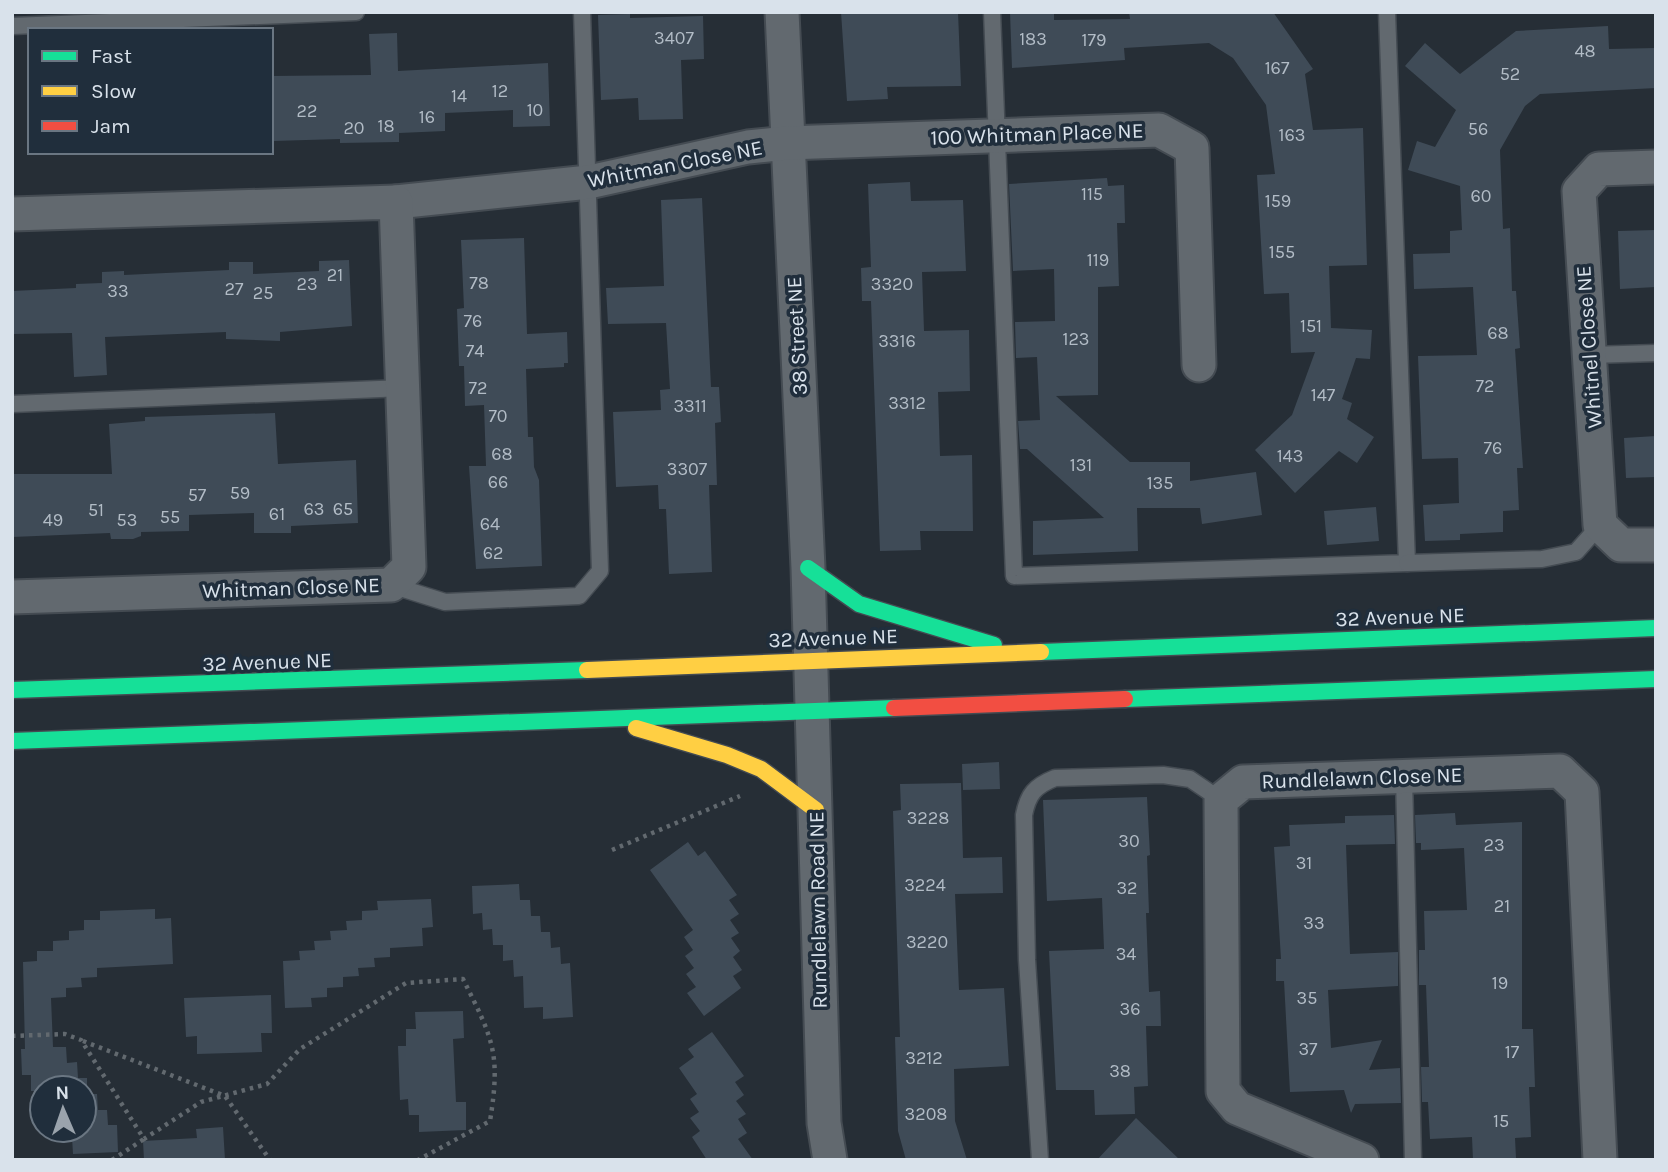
<svg xmlns="http://www.w3.org/2000/svg" width="1668" height="1172" viewBox="0 0 1668 1172" font-family="Karla,sans-serif">
	<rect width="100%" height="100%" fill="#262e36"/>
	<g fill="#3f4b57">
		<polygon points="841,12 958,12 961,86 887,87 888,99 847,101"/>
		<polygon points="1010,12 1054,12 1054,20 1130,19 1129,12 1273,12 1313,69 1305,74 1313,130 1363,128 1367,265 1329,266 1331,328 1372,330 1370,359 1356,358 1342,399 1352,403 1347,419 1374,437 1357,463 1339,451 1295,493 1255,450 1292,415 1315,352 1291,353 1289,293 1264,294 1257,175 1275,174 1266,105 1233,58 1209,43 1124,48 1125,60 1012,68"/>
		<polygon points="630,14 630,18 703,16 704,59 681,60 683,119 639,120 638,98 601,100 598,15"/>
		<polygon points="1608,26 1609,49 1656,48 1656,88 1540,94 1525,106 1500,150 1503,229 1510,228 1512,291 1516,291 1520,348 1515,349 1523,468 1517,468 1519,510 1503,511 1503,532 1460,534 1460,540 1425,541 1423,505 1459,503 1458,458 1422,459 1418,356 1477,355 1473,287 1414,289 1413,254 1450,253 1450,231 1462,230 1460,186 1408,170 1417,141 1435,147 1456,110 1405,66 1425,43 1460,74 1516,31"/>
		<polygon points="397,33 398,71 548,63 550,126 513,127 513,110 445,113 445,131 399,133 399,142 340,143 340,139 273,141 271,76 371,75 369,34"/>
		<polygon points="1107,178 1108,186 1124,185 1125,223 1117,223 1119,286 1098,287 1098,395 1056,396 1130,462 1190,462 1190,481 1256,472 1262,515 1202,524 1200,508 1137,508 1138,551 1033,555 1033,521 1104,518 1027,449 1020,449 1018,421 1040,420 1037,357 1016,358 1015,322 1055,321 1054,269 1013,271 1009,184"/>
		<polygon points="910,182 911,201 963,200 966,271 922,272 924,331 969,330 970,391 938,392 940,456 972,455 973,531 920,531 921,550 880,551 871,301 862,301 861,268 871,267 868,184"/>
		<polygon points="702,198 711,387 719,387 721,422 715,423 717,485 709,485 712,572 669,574 666,509 659,509 658,485 616,487 613,412 661,410 660,390 670,389 666,323 608,324 606,288 664,286 661,200"/>
		<polygon points="1656,230 1656,287 1620,289 1618,231"/>
		<polygon points="524,238 527,334 567,332 568,363 564,363 564,367 526,369 528,437 533,437 534,467 539,480 542,566 476,569 469,466 486,466 484,405 465,406 464,366 459,366 457,309 464,308 461,240"/>
		<polygon points="349,260 352,326 280,332 280,341 226,339 226,332 105,337 107,375 74,377 72,333 12,334 12,291 76,288 76,284 102,283 102,272 124,271 124,275 229,270 229,262 253,262 253,274 319,271 319,261"/>
		<polygon points="275,413 278,464 356,460 358,523 291,526 291,533 254,533 254,513 189,515 189,531 141,532 141,536 133,539 111,539 110,533 12,537 12,474 112,474 109,424 145,421 145,417"/>
		<polygon points="1656,436 1656,477 1626,478 1624,438"/>
		<polygon points="1376,507 1379,541 1327,545 1324,511"/>
		<polygon points="999,762 1000,789 963,790 962,764"/>
		<polygon points="961,783 963,858 1002,857 1003,893 955,894 959,990 1004,988 1009,1066 954,1069 955,1121 967,1160 906,1160 898,1131 895,1037 900,1037 893,811 901,810 900,784"/>
		<polygon points="1147,797 1150,855 1147,856 1149,913 1146,913 1149,992 1160,991 1161,1026 1146,1026 1148,1086 1134,1087 1135,1114 1095,1115 1094,1090 1056,1090 1049,951 1104,949 1102,898 1047,901 1043,800"/>
		<polygon points="1455,813 1456,825 1522,822 1522,1029 1533,1029 1535,1087 1529,1087 1531,1137 1515,1138 1516,1158 1473,1160 1472,1137 1430,1139 1428,1102 1422,1102 1421,1067 1429,1067 1426,985 1419,985 1419,950 1425,950 1424,911 1467,910 1464,848 1421,850 1421,843 1416,843 1415,815"/>
		<polygon points="1394,815 1395,844 1346,845 1350,954 1398,952 1398,986 1328,990 1331,1048 1382,1040 1369,1070 1400,1068 1401,1103 1355,1104 1351,1113 1344,1090 1290,1092 1284,981 1276,981 1276,959 1281,959 1274,847 1290,846 1289,825 1345,823 1345,816"/>
		<polygon points="688,842 698,856 705,851 737,895 729,900 739,914 730,920 739,933 731,938 740,951 733,957 742,970 733,976 741,988 704,1016 687,993 696,987 686,974 694,968 685,956 693,950 684,937 693,930 650,870"/>
		<polygon points="519,884 520,900 530,900 531,916 540,916 541,932 550,932 551,948 560,947 561,964 570,963 573,1017 543,1019 543,1007 524,1008 523,976 514,977 513,960 503,961 503,945 493,945 492,929 483,930 482,913 473,914 472,886"/>
		<polygon points="431,899 433,927 422,928 423,946 390,948 390,957 374,958 375,967 358,968 359,976 343,977 343,987 327,988 327,997 311,998 312,1007 285,1008 283,961 300,960 299,951 315,950 314,941 331,940 330,931 347,930 346,921 362,920 362,911 378,910 377,901"/>
		<polygon points="155,909 155,919 171,918 173,964 97,968 97,977 81,978 82,987 66,988 66,997 51,998 53,1047 66,1047 67,1063 77,1062 78,1078 87,1078 87,1094 97,1094 98,1110 107,1110 108,1125 117,1125 118,1152 73,1154 72,1137 63,1137 63,1130 84,1130 84,1088 42,1088 41,1107 41,1091 31,1091 31,1075 22,1075 21,1049 25,1049 23,962 37,961 37,951 53,951 53,941 69,940 69,931 84,930 84,920 100,920 100,911"/>
		<polygon points="271,995 272,1033 261,1033 262,1052 197,1054 197,1036 186,1037 184,998"/>
		<polygon points="463,1011 464,1038 453,1039 456,1102 466,1102 466,1130 419,1132 419,1115 409,1115 408,1099 400,1100 398,1046 406,1046 406,1029 416,1029 415,1012"/>
		<polygon points="712,1032 744,1076 735,1082 744,1095 736,1101 746,1114 738,1119 747,1133 738,1139 753,1160 707,1160 692,1137 700,1131 690,1118 699,1112 690,1099 697,1094 679,1068 694,1057 688,1049"/>
		<polygon points="1136,1118 1180,1160 1097,1160"/>
		<polygon points="223,1127 225,1160 144,1160 143,1141 197,1138 196,1129"/>
	</g>
	<g fill="none" stroke-linecap="round" stroke-linejoin="round">
		<defs>
			<g id="lane">
				<polyline points="992,12 1014,576 1407,563 1387,12"/>
				<polyline points="12,26 356,12"/>
				<polyline points="1590,355 1656,353"/>
				<polyline points="12,404 404,388"/>
				<polyline points="1407,563 1542,559 1576,552 1600,525"/>
				<polyline points="391,585 445,602 579,596 600,571 582,12"/>
				<polyline points="1404,777 1413,1160"/>
				<path d="M1040 1160 1027 960 1024 815C1028 794 1035 786 1055 778L1163 775 1190 779 1221 800"/>
			</g>
			<g id="street">
				<polyline points="782,12 808,568 824,1123 830,1160"/>
				<polyline points="1656,167 1599,169 1579,191 1600,525 1621,545 1656,545"/>
				<polyline points="396,202 589,182 748,147 787,143 1159,130 1192,148 1199,365"/>
				<polyline points="12,214 396,202 409,567 391,585 12,597"/>
				<polyline points="1362,1160 1237,1108 1223,1091 1221,800 1243,782 1560,771 1582,792 1600,1160"/>
			</g>
			<g id="fast">
				<polyline points="808,568 859,604 994,645"/>
				<polyline points="1041,652 1656,628"/>
				<polyline points="12,690 587,670"/>
				<polyline points="1125,699 1656,679"/>
				<polyline points="12,741 894,708"/>
			</g>
			<g id="slow">
				<polyline points="587,670 1041,652"/>
				<polyline points="636,728 727,755 761,769 816,810"/>
			</g>
			<polyline id="jam" points="894,708 1125,699"/>
		</defs>
		<use href="#lane" stroke="#444b52" stroke-width="19"/>
		<use href="#street" stroke="#444b52" stroke-width="37"/>
		<use href="#fast" stroke="#444b52" stroke-width="19"/>
		<use href="#slow" stroke="#444b52" stroke-width="19"/>
		<use href="#jam" stroke="#444b52" stroke-width="19"/>
		<g stroke="#62696f" stroke-width="4.5" stroke-dasharray="3.5 5" stroke-linecap="butt">
			<polyline points="612,850 740,796"/>
			<path d="M12 1036 65 1034 81 1040 144 1139 201 1102 267 1084 300 1049 406 983 463 979C493 1039 501 1053 490 1121L418 1160"/>
			<polyline points="83,1041 225,1096 270,1160"/>
			<polyline points="112,1160 144,1139"/>
		</g>
		<use href="#lane" stroke="#62696f" stroke-width="16"/>
		<use href="#street" stroke="#62696f" stroke-width="33"/>
		<use href="#fast" stroke="#16e098" stroke-width="16"/>
		<use href="#slow" stroke="#ffcf43" stroke-width="16"/>
		<use href="#jam" stroke="#f24e42" stroke-width="16"/>
	</g>
	<g text-anchor="middle" stroke-width="7" stroke-linejoin="round" paint-order="stroke">
		<g font-size="18" fill="#b2bcc6">
			<text x="674" y="44">3407</text>
			<text x="1033" y="45">183</text>
			<text x="1094" y="46">179</text>
			<text x="1585" y="57">48</text>
			<text x="1277" y="74">167</text>
			<text x="1510" y="80">52</text>
			<text x="500" y="97">12</text>
			<text x="459" y="102">14</text>
			<text x="535" y="116">10</text>
			<text x="307" y="117">22</text>
			<text x="427" y="123">16</text>
			<text x="386" y="132">18</text>
			<text x="354" y="134">20</text>
			<text x="1478" y="135">56</text>
			<text x="1292" y="141">163</text>
			<text x="1092" y="200">115</text>
			<text x="1481" y="202">60</text>
			<text x="1278" y="207">159</text>
			<text x="1282" y="258">155</text>
			<text x="1098" y="266">119</text>
			<text x="335" y="281">21</text>
			<text x="479" y="289">78</text>
			<text x="307" y="290">23</text>
			<text x="892" y="290">3320</text>
			<text x="234" y="295">27</text>
			<text x="118" y="297">33</text>
			<text x="263" y="299">25</text>
			<text x="473" y="327">76</text>
			<text x="1311" y="332">151</text>
			<text x="1498" y="339">68</text>
			<text x="1076" y="345">123</text>
			<text x="897" y="347">3316</text>
			<text x="475" y="357">74</text>
			<text x="1485" y="392">72</text>
			<text x="478" y="394">72</text>
			<text x="1323" y="401">147</text>
			<text x="907" y="409">3312</text>
			<text x="690" y="412">3311</text>
			<text x="498" y="422">70</text>
			<text x="1493" y="454">76</text>
			<text x="502" y="460">68</text>
			<text x="1290" y="462">143</text>
			<text x="1081" y="471">131</text>
			<text x="687" y="475">3307</text>
			<text x="498" y="488">66</text>
			<text x="1160" y="489">135</text>
			<text x="240" y="499">59</text>
			<text x="197" y="501">57</text>
			<text x="314" y="515">63</text>
			<text x="343" y="515">65</text>
			<text x="96" y="516">51</text>
			<text x="277" y="520">61</text>
			<text x="170" y="523">55</text>
			<text x="53" y="526">49</text>
			<text x="127" y="526">53</text>
			<text x="490" y="530">64</text>
			<text x="493" y="559">62</text>
			<text x="928" y="824">3228</text>
			<text x="1129" y="847">30</text>
			<text x="1494" y="851">23</text>
			<text x="1304" y="869">31</text>
			<text x="925" y="891">3224</text>
			<text x="1127" y="894">32</text>
			<text x="1502" y="912">21</text>
			<text x="1314" y="929">33</text>
			<text x="927" y="948">3220</text>
			<text x="1126" y="960">34</text>
			<text x="1500" y="989">19</text>
			<text x="1307" y="1004">35</text>
			<text x="1130" y="1015">36</text>
			<text x="1308" y="1055">37</text>
			<text x="1512" y="1058">17</text>
			<text x="924" y="1064">3212</text>
			<text x="1120" y="1077">38</text>
			<text x="926" y="1120">3208</text>
			<text x="1501" y="1127">15</text>
		</g>
		<g font-size="21" fill="#d9e2eb" stroke="#202e3c">
			<text transform="translate(1037 134) rotate(-2)" y="7">100 Whitman Place NE</text>
			<text transform="translate(675 164) rotate(-11)" y="7">Whitman Close NE</text>
			<text transform="translate(797 336) rotate(-93)" y="7">38 Street NE</text>
			<text transform="translate(1589 347) rotate(-94)" y="7">Whitnel Close NE</text>
			<text transform="translate(291 588) rotate(-2)" y="7">Whitman Close NE</text>
			<text transform="translate(1400 617) rotate(-2)" y="7">32 Avenue NE</text>
			<text transform="translate(833 638) rotate(-2)" y="7">32 Avenue NE</text>
			<text transform="translate(267 662) rotate(-2)" y="7">32 Avenue NE</text>
			<text transform="translate(1362 778) rotate(-2)" y="7">Rundlelawn Close NE</text>
			<text transform="translate(818 910) rotate(-91)" y="7">Rundlelawn Road NE</text>
		</g>
	</g>
	<rect width="1668" height="1172" fill="none" stroke="#d9e2eb" stroke-width="28"/>
	<rect x="28" y="28" width="245" height="126" fill="#202e3c" stroke="#6a7682" stroke-width="2"/>
	<rect x="42" y="51" width="35" height="10" fill="#16e098" stroke="#6a7682" stroke-width="2"/>
	<text x="91" y="63" font-size="21" fill="#d9e2eb">Fast</text>
	<rect x="42" y="86" width="35" height="10" fill="#ffcf43" stroke="#6a7682" stroke-width="2"/>
	<text x="91" y="98" font-size="21" fill="#d9e2eb">Slow</text>
	<rect x="42" y="121" width="35" height="10" fill="#f24e42" stroke="#6a7682" stroke-width="2"/>
	<text x="91" y="133" font-size="21" fill="#d9e2eb">Jam</text>
	<g transform="translate(63 1109) rotate(358)"><circle r="33" fill="#202e3c" stroke="#6a7682" stroke-width="2"/>
	<path d="M0-5L12 26L0 18L-12 26Z" fill="#9aa3ac"/>
	<text y="-10" font-size="19" font-weight="bold" text-anchor="middle" fill="#d9e2eb">N</text>
	</g>
</svg>
